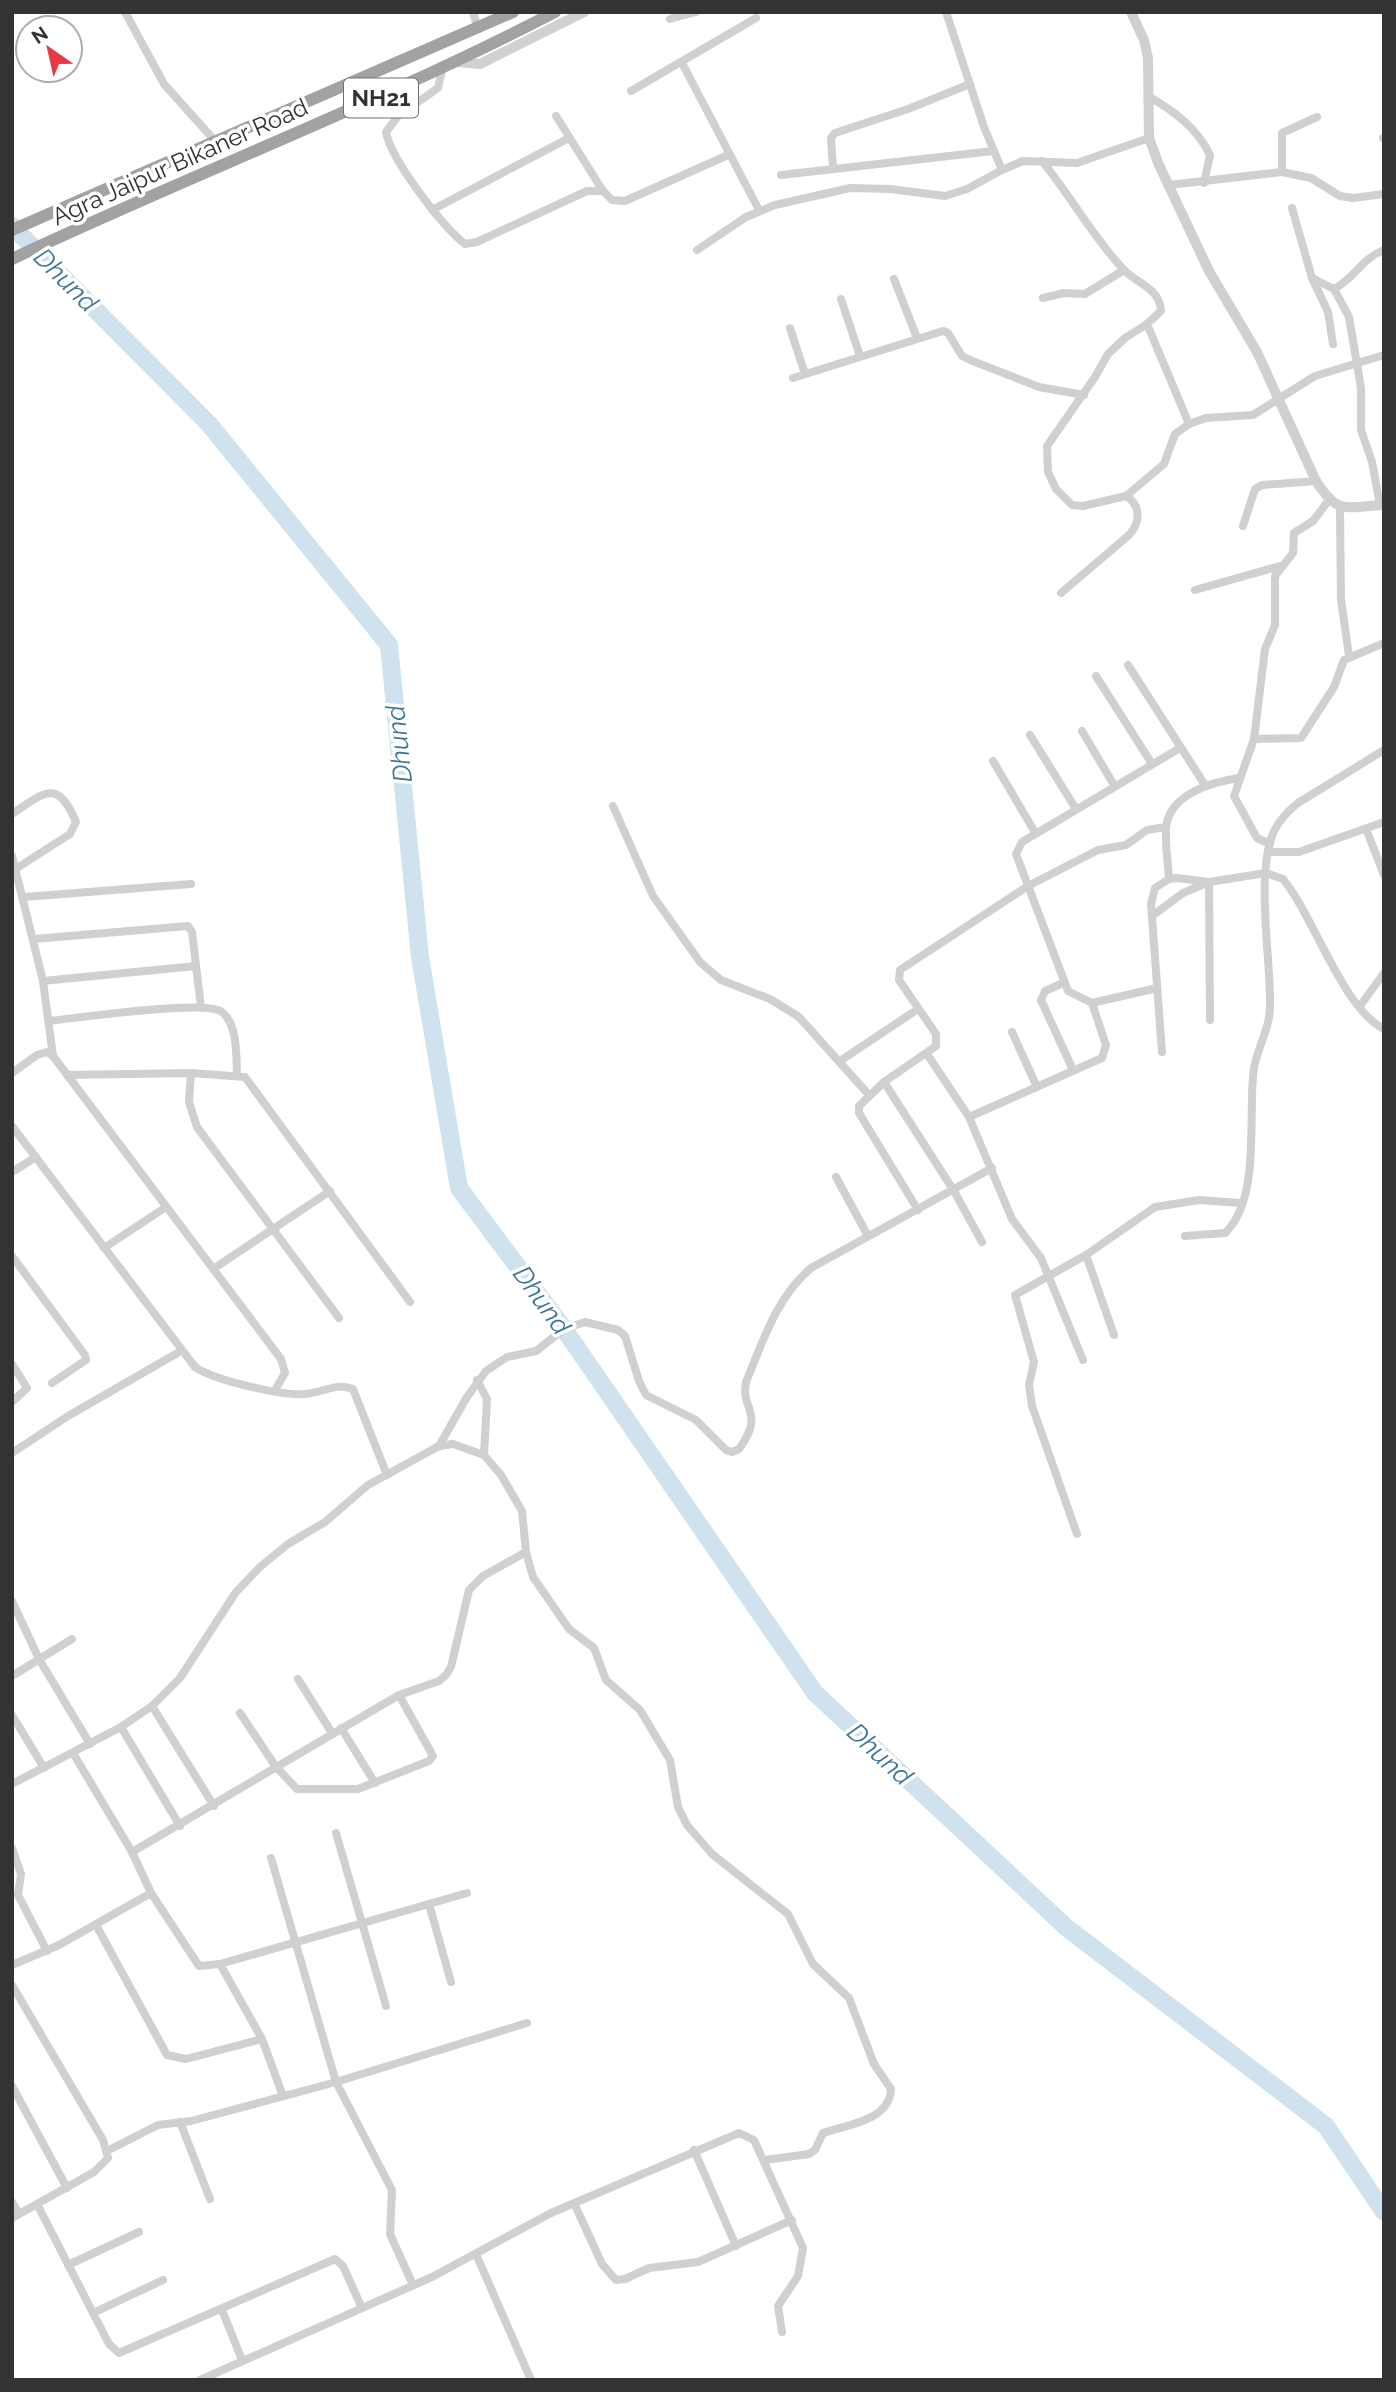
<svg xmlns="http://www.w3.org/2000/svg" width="1396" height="2392" viewBox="0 0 1396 2392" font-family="Raleway,sans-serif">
	<rect width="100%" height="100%" fill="#fff"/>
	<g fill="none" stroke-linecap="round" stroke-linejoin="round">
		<polyline stroke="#cfe2ee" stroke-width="18" points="12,226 209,424 389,645 420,957 459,1188 564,1329 815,1693 1067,1928 1326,2126 1384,2212"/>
		<g stroke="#d0d0d0" stroke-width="8">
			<polyline points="125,12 164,84 215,141"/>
			<polyline points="473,12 478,29"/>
			<polyline points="946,12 984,127 1002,170 1023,161 1077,163 1149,138"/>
			<polyline points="670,19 696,12"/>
			<polyline points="682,63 759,210"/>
			<path d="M442 70 438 88 398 116 386 132C391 160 443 227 465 244L477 242 587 191H603L612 200 625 201 728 155"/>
			<polyline points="631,91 756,18"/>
			<path d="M1148 96C1174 111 1197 128 1210 155L1204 183"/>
			<polyline points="556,116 603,191"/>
			<polyline points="1383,138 1384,138"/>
			<path d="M1042 161C1070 195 1093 237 1123 269 1138 285 1159 287 1161 311L1147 324 1189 424"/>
			<polyline points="833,168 831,138 835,133 908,109 970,84"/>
			<polyline points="1282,172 1282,133 1317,117"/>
			<polyline points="781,175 993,151"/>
			<polyline points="1169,185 1282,172 1311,178 1340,196 1353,198 1384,194"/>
			<polyline points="1292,208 1312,278 1328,312 1333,344"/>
			<polyline points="432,210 569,138"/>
			<polyline points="697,250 746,217 775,205 850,188 890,189 945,196 967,189 1002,170"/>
			<polyline points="1312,278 1334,289 1349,317 1361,388 1361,430 1372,462 1380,505"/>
			<polyline points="894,279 917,338"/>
			<path d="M1334 289C1355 278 1361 259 1384 250"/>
			<polyline points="1043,298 1064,293 1085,294 1124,270"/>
			<polyline points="841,299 860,356"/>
			<polyline points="790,328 805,374"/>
			<polyline points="793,378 943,331 948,333 962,356 970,360 1039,387 1084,395"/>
			<polyline points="1126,496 1164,464 1175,434 1189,424 1206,418 1253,415 1315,376 1384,355"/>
			<polyline points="1340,507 1341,599 1349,656"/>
			<polyline points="1243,526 1255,489 1262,485 1316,481"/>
			<polyline points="1195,590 1280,566"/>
			<path d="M1061 593 1129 535C1140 523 1142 506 1126 496L1083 506 1072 505 1056 489 1048 472 1047 446 1095 377 1108 354 1125 338 1147 324"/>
			<polyline points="1128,665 1205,785"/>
			<polyline points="1096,676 1152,764"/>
			<polyline points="1082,731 1114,785"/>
			<polyline points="1030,735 1076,809"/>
			<polyline points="1254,739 1301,738 1334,687 1344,660 1384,643"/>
			<polyline points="993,761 1036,834"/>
			<polyline points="613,806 653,896 700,962 721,980 770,999 799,1017 869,1095"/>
			<path d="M12 814C44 793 57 777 76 822L70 834 17 868"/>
			<polyline points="1366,829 1384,875"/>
			<polyline points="1270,844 1257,838 1234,796 1254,739 1265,649 1275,625 1275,576 1293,553 1294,533 1313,521 1329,500"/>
			<polyline points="1268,852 1299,852 1384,822"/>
			<polyline points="12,856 43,981 53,1056"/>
			<path d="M1169 879C1168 862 1165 844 1166 828 1169 794 1212 782 1239 778"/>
			<polyline points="24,897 191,884"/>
			<polyline points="1152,916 1183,893 1209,882 1210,1020"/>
			<polyline points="34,939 188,926 192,932 201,1007"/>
			<polyline points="43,981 196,966"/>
			<polyline points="1063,983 1045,991 1041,1000 1073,1070"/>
			<polyline points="1157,988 1092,1003 1068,991 1016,854 1022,842 1180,748"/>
			<polyline points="1360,1006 1384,973"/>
			<path d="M49 1021C76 1018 206 999 222 1012 238 1025 236 1056 237 1074"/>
			<polyline points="1012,1032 1037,1087"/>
			<path d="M1162 1052 1151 904 1155 888 1169 879 1177 878 1209 882 1266 873 1283 879C1313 915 1343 1009 1384 1029"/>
			<polyline points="927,1054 969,1117 1012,1219 1041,1258 1083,1360"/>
			<polyline points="840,1061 918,1009"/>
			<polyline points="12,1073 37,1055 47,1052 53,1056 281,1359 285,1373 275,1390"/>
			<polyline points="191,1073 189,1102 197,1127 339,1318"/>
			<polyline points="67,1075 191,1073 245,1077 410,1302"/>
			<polyline points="884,1082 954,1191 982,1242"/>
			<polyline points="969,1117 1102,1058 1106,1045 1092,1003"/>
			<path d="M12 1126 195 1367C213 1380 282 1396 305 1394 322 1393 336 1382 353 1389L387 1475"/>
			<polyline points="12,1172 36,1157"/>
			<polyline points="836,1177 868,1236"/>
			<polyline points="918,1210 859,1113 859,1106 884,1082 936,1046 936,1034 899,980 900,970 1028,886 1098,850 1126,845 1147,830 1166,827"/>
			<path d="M1185 1236 1225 1233C1262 1198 1247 1113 1254 1068 1258 1046 1270 1028 1270 1006 1271 959 1255 873 1274 831 1280 819 1288 811 1298 803L1384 750"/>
			<polyline points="104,1248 166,1207"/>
			<polyline points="1086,1255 1114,1335"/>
			<polyline points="12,1256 85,1355 86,1360 52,1383"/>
			<polyline points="213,1269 330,1191"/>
			<polyline points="12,1364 27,1388 12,1402"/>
			<polyline points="477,1380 487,1399 484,1455"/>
			<path d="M439 1446 467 1397 486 1371 507 1357 536 1351 564 1329 585 1322 618 1330 625 1336 639 1381 646 1395 696 1420 726 1450 732 1452 739 1449C766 1412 740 1410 746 1382 763 1341 776 1298 811 1268L992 1168"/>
			<polyline points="12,1453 68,1416 181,1351"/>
			<polyline points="1077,1534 1032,1406 1029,1385 1034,1362 1015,1295 1086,1255 1155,1207 1199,1200 1240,1203"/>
			<polyline points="12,1601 39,1659 90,1744"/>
			<polyline points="12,1676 72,1639"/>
			<polyline points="298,1679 332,1733"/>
			<polyline points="152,1706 214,1806"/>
			<polyline points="240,1713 276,1767 297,1789 358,1789 429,1761 433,1756 399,1695"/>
			<polyline points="12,1715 44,1768"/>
			<polyline points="121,1727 180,1826"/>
			<polyline points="341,1728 375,1783"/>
			<polyline points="73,1753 132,1852 151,1893 199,1966 220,1964 467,1893"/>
			<path d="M12 1784 121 1727 152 1706 180 1678 236 1592 260 1567 288 1544 325 1522 368 1485 439 1446 453 1444 484 1455 501 1475 522 1511 526 1552 533 1577 569 1629 594 1648 606 1680 640 1710 670 1760 678 1807 687 1825 712 1854 788 1914 813 1964 849 1998 874 2064 891 2089C890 2121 845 2125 823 2133L815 2150 809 2154 765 2160"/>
			<polyline points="336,1833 386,2006"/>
			<polyline points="12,1848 21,1874 18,1895 47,1951"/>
			<polyline points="132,1852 399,1695 439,1681 446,1675 451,1667 469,1590 483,1576 526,1552"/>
			<polyline points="271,1858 336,2082 392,2190 390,2234 413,2285"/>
			<polyline points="429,1904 451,1982"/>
			<polyline points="96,1925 167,2055 186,2059 262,2039"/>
			<polyline points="220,1964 262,2039 283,2096"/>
			<polyline points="12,1965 59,1945 151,1893"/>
			<polyline points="12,1985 103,2140 108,2158 94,2172 12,2218"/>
			<polyline points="12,2086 67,2188"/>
			<polyline points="180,2122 210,2199"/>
			<polyline points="694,2150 736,2246"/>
			<polyline points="107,2151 158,2125 191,2121 336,2082 527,2023"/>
			<polyline points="12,2202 19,2214"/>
			<polyline points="574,2203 602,2264 616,2280 625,2279 649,2268 698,2262 792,2220"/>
			<polyline points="37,2204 109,2344 119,2353 335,2259 343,2266 361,2306"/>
			<polyline points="476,2254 531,2380"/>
			<polyline points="68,2265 139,2232"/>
			<polyline points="222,2310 242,2360"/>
			<polyline points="93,2313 163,2280"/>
			<polyline points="200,2380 432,2277 551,2213 739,2133 754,2140 803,2248 798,2276 778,2306 782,2332"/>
		</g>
		<g stroke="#d0d0d0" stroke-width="10">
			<path d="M1131 12 1144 40 1148 58 1149 138 1159 165 1209 271 1257 352 1316 481C1339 517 1346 506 1384 505"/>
			<polyline points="458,62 480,64 584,12"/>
		</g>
		<g stroke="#a2a2a2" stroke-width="12">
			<polyline points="12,230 513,12"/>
			<path d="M12 259C192 174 378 104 555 12"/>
		</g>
	</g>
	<g text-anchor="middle" stroke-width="7" stroke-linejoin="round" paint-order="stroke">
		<rect fill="#fff" stroke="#707070" stroke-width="2" x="344" y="78.5" width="74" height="39" rx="5"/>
		<g font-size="23" font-weight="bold" fill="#333">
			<text x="381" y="106">NH21</text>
		</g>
		<g font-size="24" fill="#333" stroke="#fff">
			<text transform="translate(180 162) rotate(-24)" y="8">Agra Jaipur Bikaner Road</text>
		</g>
		<g font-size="26" font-style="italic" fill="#3f7597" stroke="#fff">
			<text transform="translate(66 280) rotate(45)" y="9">Dhund</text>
			<text transform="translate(399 744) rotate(-96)" y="9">Dhund</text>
			<text transform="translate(542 1300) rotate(54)" y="9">Dhund</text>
			<text transform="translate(880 1754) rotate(43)" y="9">Dhund</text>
		</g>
	</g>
	<rect width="1396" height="2392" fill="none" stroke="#333333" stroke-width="28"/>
	<g transform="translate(49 49) rotate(326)"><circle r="33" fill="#ffffff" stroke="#adadad" stroke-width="2"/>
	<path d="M0-5L12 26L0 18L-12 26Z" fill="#e63946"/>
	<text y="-10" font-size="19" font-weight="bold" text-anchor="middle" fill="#333333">N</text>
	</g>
</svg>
